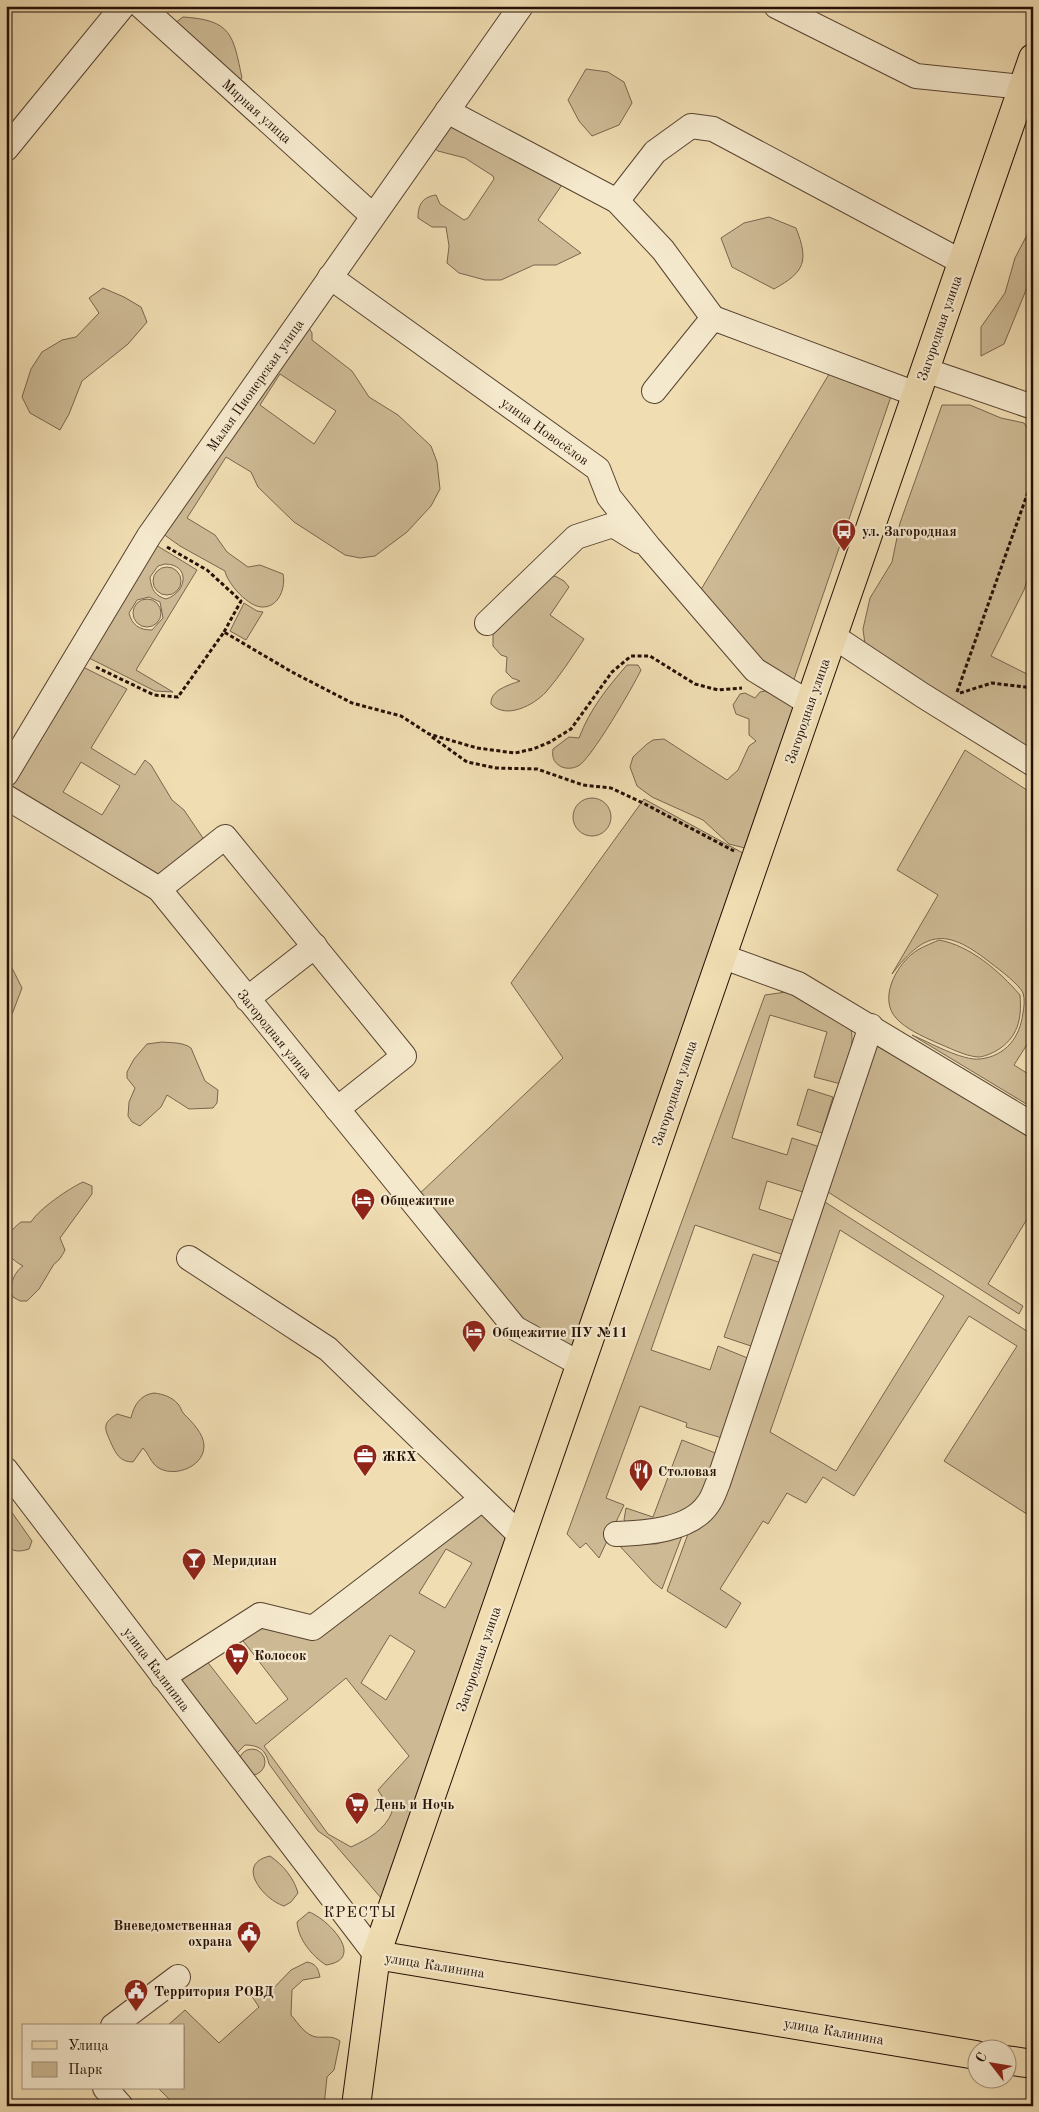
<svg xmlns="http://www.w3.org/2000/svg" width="1039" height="2112" viewBox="0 0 1039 2112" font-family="'Old Standard TT',serif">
	<rect width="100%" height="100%" fill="#f0ddb2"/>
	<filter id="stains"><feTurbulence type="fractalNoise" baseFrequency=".004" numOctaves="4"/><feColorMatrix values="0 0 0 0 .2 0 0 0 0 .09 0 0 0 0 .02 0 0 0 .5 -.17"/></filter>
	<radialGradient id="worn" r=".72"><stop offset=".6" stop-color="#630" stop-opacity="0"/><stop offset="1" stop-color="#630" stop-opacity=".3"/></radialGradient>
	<g fill="#cdba95" stroke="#79654e" fill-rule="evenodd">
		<path d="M183 17C232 20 233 35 242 78L237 82 175 23Z"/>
		<polygon points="586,69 608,72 624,82 632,103 619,125 592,136 579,121 568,100"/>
		<path d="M456 126 566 179 538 220 581 253 556 265H534L501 280H485L459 273 447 263 449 246 446 227H432L418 218C418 205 422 197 436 195L440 204 464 220 468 218 494 179 493 176 465 158 438 151 433 147 448 129Z"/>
		<path d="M769 217 796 228C809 261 805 272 774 289L732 267 721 238 744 223Z"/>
		<polygon points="1033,218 1033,279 1026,290 1004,344 981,356 981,327 1005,293 1015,258 1027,235"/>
		<polygon points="103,288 124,297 141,307 147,322 128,344 82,381 69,414 60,430 30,413 22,397 31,369 42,352 62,340 76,337 99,313 89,298"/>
		<path d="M309 328 312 333V340L352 371 369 397 398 415 431 446 437 462 440 489 431 506 407 532 375 556 360 558 345 555 294 522 258 487 251 472 226 457 187 518 215 535 227 552 248 567 260 565 283 574C286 587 279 607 263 607 249 608 227 583 225 571L180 546 159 531ZM280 374 336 411 314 444 260 405Z"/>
		<polygon points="838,359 898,376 789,694 693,603"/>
		<polygon points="942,405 970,405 1001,418 1024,423 1033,436 1033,562 1024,590 991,656 1033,677 1033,744 1030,752 866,652 863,629 870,598 892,562 900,523"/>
		<path d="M151 542 197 570 136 670 173 692 155 691 83 655ZM165 564C190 564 188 592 166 599 155 596 151 589 150 577L158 566ZM149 597 160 602 163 618 152 630C139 630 132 625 129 613L137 600Z"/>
		<circle cx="167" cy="581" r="14"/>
		<path d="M555 576 564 581 569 587 550 615 584 639C572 657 560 676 546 692 534 705 506 720 491 704 490 690 509 685 520 681L512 678 506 672 507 657 501 655 493 646V635L549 578Z"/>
		<circle cx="147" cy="613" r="14"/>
		<polygon points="244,603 257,611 263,612 246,640 230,631"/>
		<path d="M79 665 127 689 91 748 135 775 145 760 151 765 172 800 184 810 207 844 158 883 6 791V784ZM81 762 120 786 102 815 63 792Z"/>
		<path d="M627 665H638L641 670C634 685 590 761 578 766 572 769 565 769 560 766 553 762 552 756 553 749L569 737 579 738C590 709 607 688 627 665Z"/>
		<polygon points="765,691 795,704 745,848 729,844 703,820 652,797 637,786 630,767 633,757 647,744 653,740 664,739 727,780 738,770 749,746 756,741 749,735 749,719 736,714 733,705 740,694 745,693 755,698 760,692"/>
		<path d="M965 750 1033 794V1035L1014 1065 1033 1077V1108L912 1035C929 1042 962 1061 980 1059 1006 1056 1020 1037 1023 1013 1024 1007 1025 999 1023 993 1020 985 1000 970 992 964 948 929 927 928 892 974L938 895 897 870Z"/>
		<circle cx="592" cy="817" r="19"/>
		<polygon points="644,799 752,858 579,1358 518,1325 416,1197 563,1058 511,983"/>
		<path d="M939 940C971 946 999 971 1020 995 1022 1019 1018 1038 996 1051 992 1053 984 1057 978 1057 964 1056 948 1047 935 1042 922 1036 906 1029 896 1018 879 999 895 968 912 954 919 948 930 944 939 940Z"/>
		<polygon points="6,962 11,966 22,988 6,1030"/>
		<path d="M793 991 850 1025C856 1046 847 1064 841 1084L814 1077 827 1032 770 1015 732 1138 787 1155 792 1138 820 1147 803 1192 767 1181 759 1209 795 1221 784 1255 695 1225 651 1350 710 1370 718 1346 750 1359 722 1438 686 1427 687 1423 640 1406 606 1498 624 1505 599 1558 586 1543 580 1548 567 1534 765 995Z"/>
		<path d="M162 1042C172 1043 183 1042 191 1048L205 1081 218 1090 217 1103 213 1108 189 1109 167 1095 161 1107 140 1126 132 1122 128 1116 129 1102 135 1088 127 1078V1072L134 1059 147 1044Z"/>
		<polygon points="875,1045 1033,1138 1033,1209 988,1284 1023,1306 1019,1314 828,1192"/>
		<polygon points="808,1089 833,1097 822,1133 797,1125"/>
		<path d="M83 1182 92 1186V1194L60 1238 65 1250C62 1256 59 1261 54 1264L39 1289 27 1301H20L13 1297C8 1287 14 1272 23 1266 0 1254 2 1236 21 1222H31C39 1209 68 1189 83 1182Z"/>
		<path d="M825 1202 1033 1335V1518L944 1461 1017 1346 969 1316 854 1496 823 1477 806 1503 787 1493 768 1524 763 1521 720 1589 741 1603 726 1628 667 1591 688 1534 724 1499ZM840 1230 944 1296 836 1471 770 1432Z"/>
		<polygon points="753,1254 782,1263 754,1347 724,1337"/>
		<path d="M154 1393C163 1394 172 1397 178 1404 181 1407 181 1411 184 1414 192 1422 204 1434 204 1446 204 1469 168 1480 154 1464 150 1460 148 1453 143 1448L133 1462C120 1462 116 1454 111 1443 105 1429 101 1424 117 1414L131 1418C134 1405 140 1395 154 1393Z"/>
		<polygon points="682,1440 718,1454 709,1485 686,1514 628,1524 624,1520 626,1508 653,1517"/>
		<path d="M6 1504 32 1541 29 1549C20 1552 13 1552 6 1546Z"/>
		<path d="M482 1504 516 1537 388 1906 331 1840 318 1831 269 1764C266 1750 259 1745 245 1745L235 1755 169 1678 202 1655 256 1724 288 1699 237 1633 260 1619 312 1632ZM446 1549 472 1563 445 1608 419 1593ZM390 1635 415 1651 386 1700 361 1683ZM346 1678 409 1756 378 1790 392 1812C385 1830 368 1839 351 1847L328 1834 264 1746Z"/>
		<polygon points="682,1536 662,1589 653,1582 617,1543 656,1544"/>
		<circle cx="252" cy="1762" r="13"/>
		<path d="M270 1856C283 1865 294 1878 298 1893L291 1902 284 1906C264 1900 234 1864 270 1856Z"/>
		<path d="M309 1912C328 1919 367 1959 326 1965 312 1956 298 1939 297 1922Z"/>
		<path d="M307 1962C317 1964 318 1969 320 1977L303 1980 292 1990 291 2015C298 2023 305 2035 316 2037 325 2038 332 2035 340 2041L334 2070 327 2077 324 2106H176L158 2088H184V2026H167L185 2010 219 2043 259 2007 247 1989 260 1994H268L291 1970Z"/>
	</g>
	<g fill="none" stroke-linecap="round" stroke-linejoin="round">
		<defs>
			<g id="minor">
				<polyline points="141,6 373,216"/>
				<polyline points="776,6 916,76 1023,87"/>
				<polyline points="447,111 617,201 663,250 713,318"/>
				<polyline points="6,149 123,6"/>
				<polyline points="617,201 655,152 691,126 713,129 962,262"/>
				<polyline points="330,277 598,469 609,497 649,547 755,670 809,703"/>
				<polyline points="925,370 1033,407"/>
				<polyline points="654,391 713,318 916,394"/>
				<polyline points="487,623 576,537 613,525 639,541"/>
				<polyline points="833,636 922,695 1033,764"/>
				<polyline points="6,774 149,536 521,6"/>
				<polyline points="6,797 159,889 515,1328 580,1364"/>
				<polyline points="159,889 225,837 404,1056 337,1109"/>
				<polyline points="721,956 798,984 1033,1125"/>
				<polyline points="247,999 315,946"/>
				<polyline points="189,1258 328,1349 521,1536"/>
				<polyline points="6,1470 376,1955"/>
				<path d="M616 1534C644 1533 690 1531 708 1504 713 1498 715 1490 718 1483L871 1026"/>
				<polyline points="163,1677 260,1615 313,1628 482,1499"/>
				<polyline points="113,2026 178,1977"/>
				<polyline points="105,2088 121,2106"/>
			</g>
			<g id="major">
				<polyline points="376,1955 976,2055"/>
				<polyline points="1006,2060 1033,2064"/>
			</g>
			<polyline id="highway" points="356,2106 376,1955 1033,58"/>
		</defs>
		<use href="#minor" stroke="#584331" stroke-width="26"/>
		<use href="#major" stroke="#251006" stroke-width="30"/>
		<use href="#highway" stroke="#251006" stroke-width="30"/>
		<g stroke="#251006" stroke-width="3" stroke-dasharray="4 2.5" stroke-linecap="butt">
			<polyline points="167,547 207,570 241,601 224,632"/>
			<polyline points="96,667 154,695 178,697 224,632 292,672 352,703 401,716 429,734 477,748 515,753 533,749 550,742 571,729 612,672 631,656 650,656 695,684 718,690 742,688"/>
			<polyline points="957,692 1033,478"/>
			<polyline points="960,693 992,683 1033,688"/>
			<polyline points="432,737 467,762 496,768 537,769 583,785 611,788 645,804 734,851"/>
		</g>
		<use href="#minor" stroke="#f5e9cd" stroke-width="24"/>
		<use href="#major" stroke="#f0ddb2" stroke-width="28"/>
		<use href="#highway" stroke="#f0ddb2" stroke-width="28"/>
	</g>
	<defs>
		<symbol id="bus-pin" viewBox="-11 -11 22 30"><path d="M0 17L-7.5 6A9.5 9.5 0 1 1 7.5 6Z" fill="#8f2418" stroke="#f5e9cd"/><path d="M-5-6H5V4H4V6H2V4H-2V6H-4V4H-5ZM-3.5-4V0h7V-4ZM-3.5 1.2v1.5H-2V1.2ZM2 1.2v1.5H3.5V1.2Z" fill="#fff"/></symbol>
		<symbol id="hotel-pin" viewBox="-11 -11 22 30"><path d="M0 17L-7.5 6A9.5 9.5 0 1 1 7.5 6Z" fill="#8f2418" stroke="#f5e9cd"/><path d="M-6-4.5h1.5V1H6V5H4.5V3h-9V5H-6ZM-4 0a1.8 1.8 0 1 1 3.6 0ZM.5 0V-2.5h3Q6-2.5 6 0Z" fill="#fff"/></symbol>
		<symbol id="office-pin" viewBox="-11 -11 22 30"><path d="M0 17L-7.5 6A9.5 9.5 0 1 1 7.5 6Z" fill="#8f2418" stroke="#f5e9cd"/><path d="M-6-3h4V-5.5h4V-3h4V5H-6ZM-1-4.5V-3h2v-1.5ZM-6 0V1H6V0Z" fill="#fff"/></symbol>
		<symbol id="restaurant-pin" viewBox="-11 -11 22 30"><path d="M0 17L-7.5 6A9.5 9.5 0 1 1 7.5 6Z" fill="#8f2418" stroke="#f5e9cd"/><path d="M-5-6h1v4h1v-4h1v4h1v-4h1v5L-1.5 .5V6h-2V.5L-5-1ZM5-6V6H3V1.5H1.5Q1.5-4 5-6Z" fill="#fff"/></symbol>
		<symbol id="bar-pin" viewBox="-11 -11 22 30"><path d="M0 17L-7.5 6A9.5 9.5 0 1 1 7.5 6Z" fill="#8f2418" stroke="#f5e9cd"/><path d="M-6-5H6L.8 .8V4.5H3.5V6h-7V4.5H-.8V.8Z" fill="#fff"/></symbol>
		<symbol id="supermarket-pin" viewBox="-11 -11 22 30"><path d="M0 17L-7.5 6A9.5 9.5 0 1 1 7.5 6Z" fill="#8f2418" stroke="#f5e9cd"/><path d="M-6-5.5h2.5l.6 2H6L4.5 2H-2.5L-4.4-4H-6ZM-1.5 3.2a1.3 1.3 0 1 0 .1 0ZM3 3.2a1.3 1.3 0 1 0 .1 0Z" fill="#fff"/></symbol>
		<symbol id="civic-pin" viewBox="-11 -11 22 30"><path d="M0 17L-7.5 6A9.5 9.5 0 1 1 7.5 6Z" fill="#8f2418" stroke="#f5e9cd"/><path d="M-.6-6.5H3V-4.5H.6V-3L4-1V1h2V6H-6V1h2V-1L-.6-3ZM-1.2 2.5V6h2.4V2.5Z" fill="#fff"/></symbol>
	</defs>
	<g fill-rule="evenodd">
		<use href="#bus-pin" x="830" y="517" width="28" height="38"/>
		<use href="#hotel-pin" x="349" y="1186" width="28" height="38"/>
		<use href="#hotel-pin" x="460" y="1318" width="28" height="38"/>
		<use href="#office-pin" x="351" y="1442" width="28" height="38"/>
		<use href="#restaurant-pin" x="627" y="1457" width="28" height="38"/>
		<use href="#bar-pin" x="180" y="1546" width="28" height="38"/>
		<use href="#supermarket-pin" x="223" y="1641" width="28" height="38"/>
		<use href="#supermarket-pin" x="343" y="1790" width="28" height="38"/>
		<use href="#civic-pin" x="235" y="1919" width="28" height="38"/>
		<use href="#civic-pin" x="122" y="1977" width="28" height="38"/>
	</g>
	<g text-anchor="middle" stroke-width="4.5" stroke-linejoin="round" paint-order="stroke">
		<g font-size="14" fill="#251006" stroke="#f5e9cd">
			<text transform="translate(257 111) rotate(42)" y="5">Мирная улица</text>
			<text transform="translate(939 328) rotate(-71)" y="5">Загородная улица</text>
			<text transform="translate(255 385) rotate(-55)" y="5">Малая Пионерская улица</text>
			<text transform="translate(545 431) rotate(36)" y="5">улица Новосёлов</text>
			<text transform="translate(807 711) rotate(-71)" y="5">Загородная улица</text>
			<text transform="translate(275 1034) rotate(51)" y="5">Загородная улица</text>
			<text transform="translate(674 1093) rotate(-71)" y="5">Загородная улица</text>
			<text transform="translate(478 1659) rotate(-71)" y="5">Загородная улица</text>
			<text transform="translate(157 1669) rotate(53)" y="5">улица Калинина</text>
			<text transform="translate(435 1965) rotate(9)" y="5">улица Калинина</text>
			<text transform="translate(834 2031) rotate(10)" y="5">улица Калинина</text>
		</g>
		<g font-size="14" font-weight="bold" fill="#251006" stroke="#f5e9cd" text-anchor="start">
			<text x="862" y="536">ул. Загородная</text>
			<text x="380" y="1205">Общежитие</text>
			<text x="492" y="1337">Общежитие ПУ №11</text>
			<text x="382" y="1461">ЖКХ</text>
			<text x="658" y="1476">Столовая</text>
			<text x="212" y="1565">Меридиан</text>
			<text x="254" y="1660">Колосок</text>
			<text x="374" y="1809">День и Ночь</text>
			<text x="232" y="1930" text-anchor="end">Вневедомственная<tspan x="232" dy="16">охрана</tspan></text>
			<text x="154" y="1996">Территория РОВД</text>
		</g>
		<g font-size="15" letter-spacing="1" fill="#251006" stroke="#f5e9cd">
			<text x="360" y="1917">КРЕСТЫ</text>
		</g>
	</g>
	<rect width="1039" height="2112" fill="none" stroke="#f0ddb2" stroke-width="25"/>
	<rect x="8" y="8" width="1024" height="2097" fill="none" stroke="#251006" stroke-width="2.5"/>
	<rect x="12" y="12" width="1014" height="2087" fill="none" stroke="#251006"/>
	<rect x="22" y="2024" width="162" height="65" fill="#f5e9cd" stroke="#a2927d"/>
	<rect x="32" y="2041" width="25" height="8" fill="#f0ddb2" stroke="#a2927d"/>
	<text x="68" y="2050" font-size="15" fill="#251006">Улица</text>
	<rect x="32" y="2062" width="25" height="15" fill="#cdba95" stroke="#a2927d"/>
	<text x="68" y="2074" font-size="15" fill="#251006">Парк</text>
	<g transform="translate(992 2064) rotate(301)"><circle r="24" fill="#f5e9cd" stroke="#a2927d"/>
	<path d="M0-4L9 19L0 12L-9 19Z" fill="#8f2418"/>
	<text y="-8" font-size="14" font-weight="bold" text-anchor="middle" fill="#251006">С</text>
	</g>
	<rect width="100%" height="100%" filter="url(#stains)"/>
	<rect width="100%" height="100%" fill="url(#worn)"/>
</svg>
